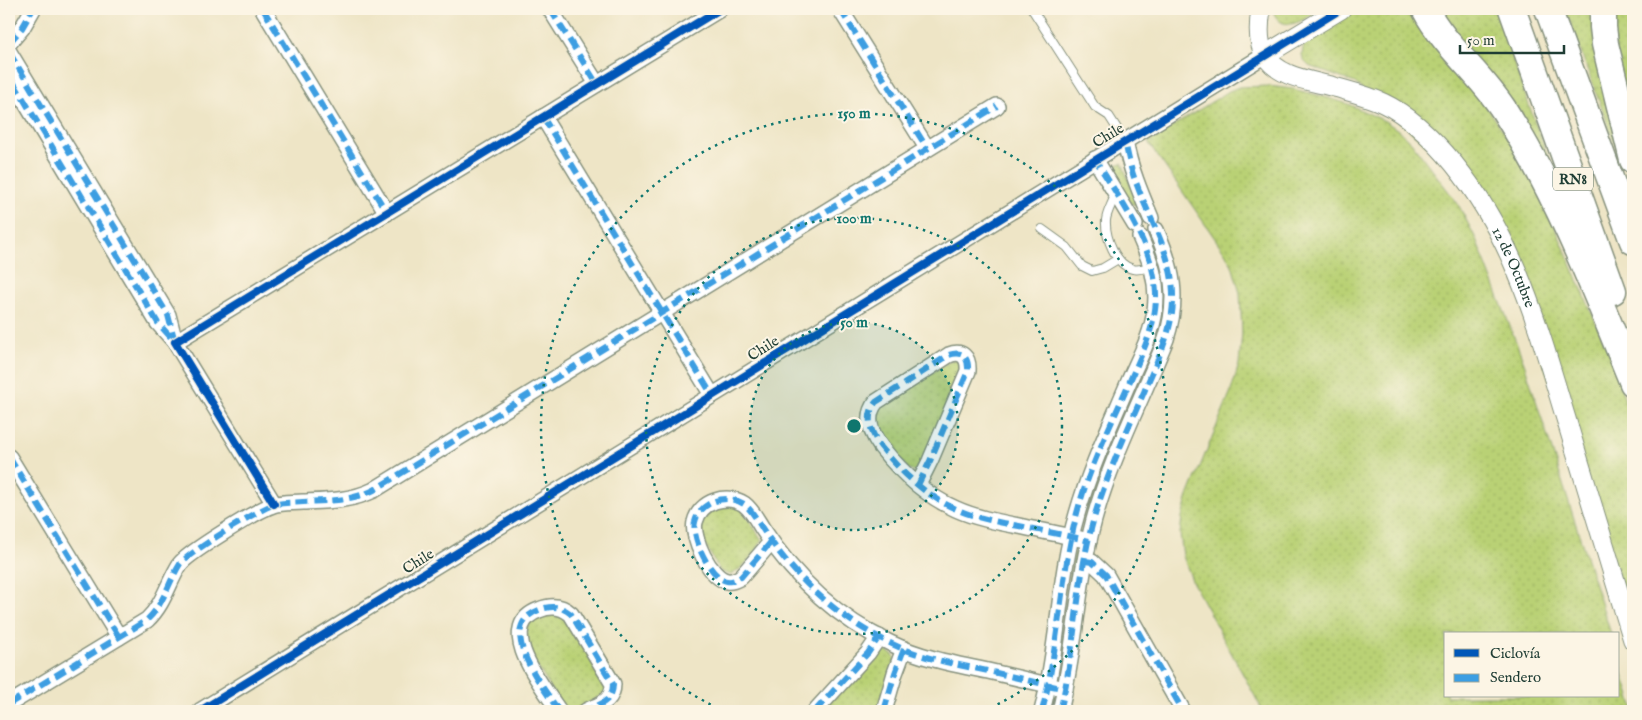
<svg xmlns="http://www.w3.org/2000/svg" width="1642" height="720" viewBox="0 0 1642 720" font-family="'IM FELL English',serif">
	<defs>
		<pattern id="grass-dots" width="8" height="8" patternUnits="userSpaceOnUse" patternTransform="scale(1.25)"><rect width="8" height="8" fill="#b9d175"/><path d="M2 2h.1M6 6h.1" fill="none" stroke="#9fb466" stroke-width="1.8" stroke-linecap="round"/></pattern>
	</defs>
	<rect width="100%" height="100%" fill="#fcf5e5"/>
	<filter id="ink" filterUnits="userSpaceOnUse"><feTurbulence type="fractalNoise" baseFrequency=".02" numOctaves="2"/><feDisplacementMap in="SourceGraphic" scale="10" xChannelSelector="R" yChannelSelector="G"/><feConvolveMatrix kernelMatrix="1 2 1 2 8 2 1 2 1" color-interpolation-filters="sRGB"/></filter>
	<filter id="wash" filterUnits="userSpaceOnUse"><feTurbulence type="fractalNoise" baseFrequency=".0096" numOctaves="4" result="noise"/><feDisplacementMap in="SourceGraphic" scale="20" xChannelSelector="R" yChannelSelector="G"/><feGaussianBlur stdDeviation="1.12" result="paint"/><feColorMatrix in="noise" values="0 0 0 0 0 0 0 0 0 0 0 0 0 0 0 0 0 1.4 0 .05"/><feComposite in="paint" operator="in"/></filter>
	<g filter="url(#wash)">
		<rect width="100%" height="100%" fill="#eee5c6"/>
		<g fill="url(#grass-dots)" stroke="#6c8754">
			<path d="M1272 9H1321C1305 19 1282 37 1272 9Z"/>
			<polygon points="1357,9 1411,9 1420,22 1457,65 1531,170 1614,365 1633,427 1633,618 1485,196 1355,83 1309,66 1304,61 1302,55 1303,48 1309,37"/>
			<polygon points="1432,9 1496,9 1522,86 1573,226"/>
			<polygon points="1565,9 1597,9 1621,157 1613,139"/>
			<polygon points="1608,9 1633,9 1633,142"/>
			<polygon points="1268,86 1293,89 1325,97 1348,104 1385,121 1398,130 1411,142 1458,204 1476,239 1523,360 1611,634 1446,634 1446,696 1618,696 1618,658 1633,706 1633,711 1263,711 1193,583 1183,556 1180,534 1182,517 1188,496 1231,391 1239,364 1242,333 1240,293 1232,265 1225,253 1148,142 1229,91 1239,87"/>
			<path d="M1122 163 1137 203 1133 205C1124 196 1114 183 1112 170L1116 165Z"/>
			<polygon points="1165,275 1167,321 1086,523 1090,496 1161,295"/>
			<polygon points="958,359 963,370 919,469 913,471 909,470 880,435 874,412 878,407 952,360"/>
			<path d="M720 504 741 508 762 540C757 553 743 568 731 575L720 571 701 537 703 515Z"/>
			<path d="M1082 548 1062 671C1062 631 1067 592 1075 553Z"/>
			<polygon points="563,613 606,679 607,692 575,711 564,709 528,652 526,627 537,614"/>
			<polygon points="880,648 893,655 895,659 880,711 821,711"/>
		</g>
	</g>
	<g filter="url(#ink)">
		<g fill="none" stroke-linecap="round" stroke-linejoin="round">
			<defs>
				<g id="service">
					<polyline points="1032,9 1095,107 1109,116 1125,141"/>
					<path d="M1115 194C1113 203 1107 211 1106 220 1105 236 1115 265 1133 269 1139 271 1145 268 1152 266"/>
					<polyline points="1042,229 1067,247 1082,266 1092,271 1103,268 1118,259"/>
				</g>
				<g id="minor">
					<polyline points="263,9 387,213"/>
					<polyline points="550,9 597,84"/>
					<polyline points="840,9 927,148"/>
					<polyline points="9,43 22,28 33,9"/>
					<polyline points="9,52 168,315 175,342 158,323 9,75"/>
					<polyline points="543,117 712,395"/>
					<path d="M1125 141C1130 168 1140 192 1151 218"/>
					<polyline points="1095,159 1135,225"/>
					<polyline points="9,457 119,637"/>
					<path d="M918 485 930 461 968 371C969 357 962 350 949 355L876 402C864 417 871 433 881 447 901 472 926 496 956 509 976 518 998 522 1019 526 1042 531 1066 535 1089 541"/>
					<polyline points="274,504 175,342 720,9"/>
					<path d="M771 542 741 577C737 579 733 582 727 581 710 578 691 537 695 522 700 501 727 493 744 504 752 510 757 520 762 528 794 577 837 618 890 643 921 658 954 664 988 671 1014 677 1039 683 1065 689"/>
					<polyline points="1085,561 1092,562 1106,575 1183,711"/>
					<path d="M9 704 147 620C164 604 168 583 180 564 188 553 259 509 273 505 282 502 293 503 303 502 328 501 351 501 374 490L997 106"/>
					<polyline points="200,711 1265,55"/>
					<path d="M559 711C544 688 493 627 539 610 551 605 562 606 571 614L613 684C613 702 600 704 586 711"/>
					<polyline points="815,711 868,653 879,637"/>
					<polyline points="884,711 895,673 904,649"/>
					<path d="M1042 711C1059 647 1058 578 1077 514 1090 468 1111 424 1129 381 1139 358 1152 335 1155 310 1159 283 1150 260 1140 237"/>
					<path d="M1060 711C1076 648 1077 583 1094 520 1111 458 1142 399 1166 339 1179 299 1173 268 1156 230"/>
				</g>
				<g id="tertiary">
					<path id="s1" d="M1261 9C1259 22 1257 43 1265 55 1278 77 1308 80 1331 86 1348 91 1366 95 1383 103 1411 116 1435 141 1454 164 1517 242 1538 328 1567 422 1589 494 1611 567 1633 640"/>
					<polyline points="1265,55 1341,9"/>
				</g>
				<g id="motorway">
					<path d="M1425 9C1445 47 1480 73 1504 110 1558 195 1595 290 1633 383"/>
					<polyline points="1512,9 1613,291"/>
					<polyline points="1548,9 1633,241"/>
					<polyline points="1603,9 1603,27 1605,44 1633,160"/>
				</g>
			</defs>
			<use href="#service" stroke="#86917d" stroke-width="10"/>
			<use href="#minor" stroke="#86917d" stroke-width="18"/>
			<use href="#tertiary" stroke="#86917d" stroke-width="21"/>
			<use href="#motorway" stroke="#86917d" stroke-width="29"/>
			<use href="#service" stroke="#fff" stroke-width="8"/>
			<use href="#minor" stroke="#fff" stroke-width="15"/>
			<use href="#tertiary" stroke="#fff" stroke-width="19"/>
			<use href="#motorway" stroke="#fff" stroke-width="26"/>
			<g stroke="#3c9ee2" stroke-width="6" stroke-dasharray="12 6" stroke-linecap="butt">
				<polyline points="263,9 387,213"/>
				<polyline points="550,9 597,84"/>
				<polyline points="840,9 927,148"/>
				<polyline points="9,43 22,28 33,9"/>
				<polyline points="9,52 168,315 175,342 158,323 9,75"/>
				<polyline points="543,117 712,395"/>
				<polyline points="9,457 119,637"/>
				<path d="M918 485 930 461 968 371C969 357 962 350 949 355L876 402C864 417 871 433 881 447 901 472 926 496 956 509 976 518 998 522 1019 526 1042 531 1066 535 1089 541"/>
				<path d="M771 542 741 577C737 579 733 582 727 581 710 578 691 537 695 522 700 501 727 493 744 504 752 510 757 520 762 528 794 577 837 618 890 643 921 658 954 664 988 671 1014 677 1039 683 1065 689"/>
				<polyline points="1085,561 1092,562 1106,575 1183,711"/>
				<path d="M9 704 147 620C164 604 168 583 180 564 188 553 259 509 273 505 282 502 293 503 303 502 328 501 351 501 374 490L997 106"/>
				<path d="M559 711C544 688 493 627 539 610 551 605 562 606 571 614L613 684C613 702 600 704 586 711"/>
				<polyline points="815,711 868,653 879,637"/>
				<polyline points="884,711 895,673 904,649"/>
				<path d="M1042 711C1059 647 1060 581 1076 517 1087 473 1108 431 1126 390 1139 359 1157 327 1156 293 1153 243 1120 200 1095 159"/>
				<path d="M1060 711C1076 648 1076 580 1094 518 1107 475 1126 433 1144 392 1156 362 1173 332 1173 299 1174 257 1151 223 1137 185 1131 171 1128 156 1125 141"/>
			</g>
			<defs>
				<g id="cycleway">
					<polyline points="274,504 175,342 720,9"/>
					<polyline points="200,711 1341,9"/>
				</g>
			</defs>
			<use href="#cycleway" stroke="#fcf5e5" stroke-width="11"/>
			<use href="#cycleway" stroke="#0057b8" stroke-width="8"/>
		</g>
	</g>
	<circle cx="854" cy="426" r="104" fill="#0f766e" fill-opacity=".12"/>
	<g fill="none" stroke="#0f766e" stroke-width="2.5" stroke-dasharray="2.5 5">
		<circle cx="854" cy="426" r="104"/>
		<circle cx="854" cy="426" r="208"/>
		<path d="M724 711A313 313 0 1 1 984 711"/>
	</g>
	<g text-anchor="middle" stroke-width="4" stroke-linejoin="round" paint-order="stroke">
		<rect fill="#fcf5e5" stroke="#617469" stroke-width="1" x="1553" y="167.5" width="40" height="23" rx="4"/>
		<g font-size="14" font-weight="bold" fill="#1f3d34">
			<text x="1573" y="184">RN8</text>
		</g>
		<g font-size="15" fill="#1f3d34" stroke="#fcf5e5">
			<text transform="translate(1108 135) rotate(-31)" y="5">Chile</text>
			<text dy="5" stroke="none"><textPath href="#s1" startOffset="391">12 de Octubre</textPath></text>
			<text transform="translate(763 348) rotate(-32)" y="5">Chile</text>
			<text transform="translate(418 561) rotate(-32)" y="5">Chile</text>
		</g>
	</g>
	<circle cx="854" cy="426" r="8" fill="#0f766e" stroke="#fcf5e5" stroke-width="2.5"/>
	<g font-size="15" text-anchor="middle" font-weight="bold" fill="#0f766e" stroke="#fcf5e5" stroke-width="4" stroke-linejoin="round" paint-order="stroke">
		<text x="854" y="118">150 m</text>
		<text x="854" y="223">100 m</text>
		<text x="854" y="327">50 m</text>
	</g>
	<rect width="1642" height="720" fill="none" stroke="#fcf5e5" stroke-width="30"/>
	<rect x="1444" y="632" width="175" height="65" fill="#fcf5e5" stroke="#a4ab9e"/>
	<rect x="1454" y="649" width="25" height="8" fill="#0057b8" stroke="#a4ab9e"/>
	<text x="1490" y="658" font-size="15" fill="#1f3d34">Ciclovía</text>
	<rect x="1454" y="674" width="25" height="8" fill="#3c9ee2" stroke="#a4ab9e"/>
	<text x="1490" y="682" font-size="15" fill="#1f3d34">Sendero</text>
	<path d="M1460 45v8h104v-8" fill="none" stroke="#1f3d34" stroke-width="2.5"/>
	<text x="1467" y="45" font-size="15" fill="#1f3d34" stroke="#fcf5e5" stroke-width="4" paint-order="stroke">50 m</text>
</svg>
